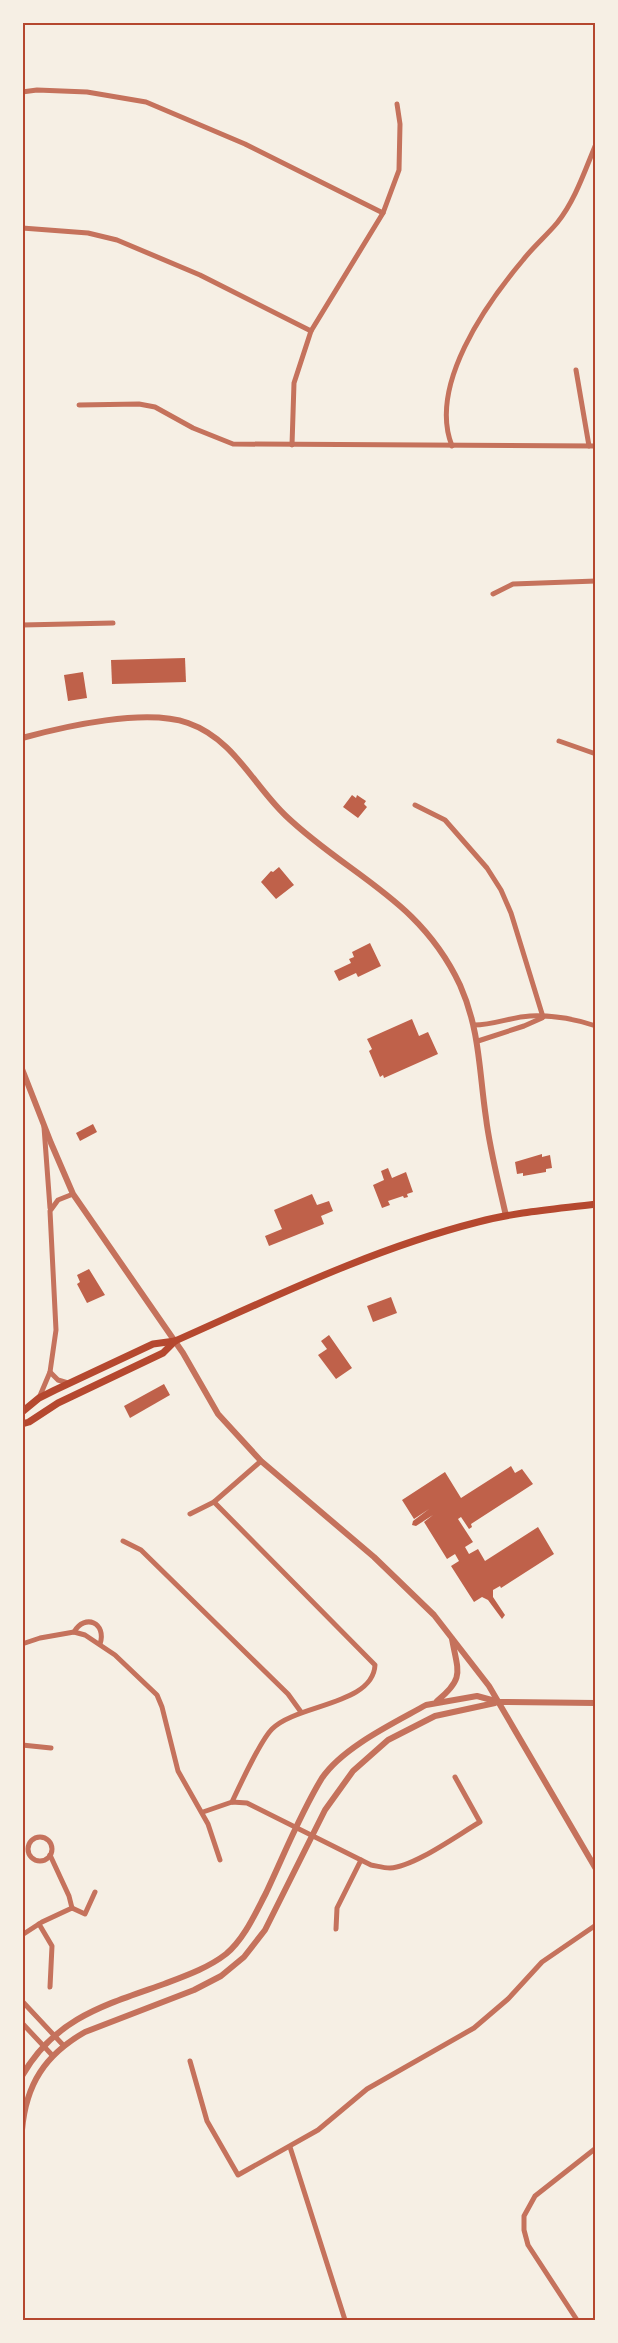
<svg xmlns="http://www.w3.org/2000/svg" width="618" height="2343" viewBox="0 0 618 2343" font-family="Arial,sans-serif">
	<rect width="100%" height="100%" fill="#f6efe4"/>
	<g fill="#bf614a">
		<polygon points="185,658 186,682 112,684 111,660"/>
		<polygon points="83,672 87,698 68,701 64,675"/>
		<polygon points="352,795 356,798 357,795 366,801 364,804 367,807 358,818 343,807"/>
		<polygon points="279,867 294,885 276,899 261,882 271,871 273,872"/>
		<polygon points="370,943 381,966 358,977 356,973 339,981 334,971 351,963 349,959 354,957 352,952"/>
		<polygon points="412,1019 419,1036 428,1032 438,1054 384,1078 383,1075 380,1077 369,1051 372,1049 367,1039"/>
		<polygon points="93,1124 97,1132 80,1141 76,1133"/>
		<polygon points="542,1154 542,1157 550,1155 552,1168 546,1169 546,1172 523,1176 523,1173 517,1174 515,1162"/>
		<polygon points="388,1168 392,1178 406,1172 413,1192 407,1194 408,1197 404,1198 403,1196 388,1201 390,1205 382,1208 373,1185 384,1180 381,1171"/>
		<polygon points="312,1194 317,1205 329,1201 333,1211 321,1216 324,1224 269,1246 265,1236 282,1229 274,1210"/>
		<polygon points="89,1269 105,1295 87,1303 77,1284 80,1282 77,1275"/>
		<polygon points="391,1297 397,1313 373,1322 367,1306"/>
		<polygon points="329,1335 352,1368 336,1379 318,1355 327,1349 321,1341"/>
		<polygon points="164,1384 170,1395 130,1418 124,1406"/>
		<polygon points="511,1466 515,1473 522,1469 533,1484 471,1524 472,1527 469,1529 461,1517 458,1519 473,1542 465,1547 469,1554 478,1549 485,1561 538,1527 554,1554 501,1588 500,1586 493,1590 493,1597 505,1615 502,1619 488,1600 482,1597 474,1602 451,1566 459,1561 455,1554 447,1559 424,1522 433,1515 416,1526 412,1525 413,1521 429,1509 414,1519 402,1500 445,1472 461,1498"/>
	</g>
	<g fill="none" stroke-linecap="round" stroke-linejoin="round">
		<g stroke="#c5725c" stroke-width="5">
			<polyline points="22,92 37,90 87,92 146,102 245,144 383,213"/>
			<polyline points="22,228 88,233 117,240 200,275 311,331"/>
			<polyline points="576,370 589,446"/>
			<polyline points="79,405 139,404 155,407 193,428 233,444 596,446"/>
			<polyline points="292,445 294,383 311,331 383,213 399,170 400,124 397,104"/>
			<path d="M452 446C428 386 486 304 523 260 533 247 546 236 557 223 575 201 585 170 596 144"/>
			<polyline points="493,594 513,584 596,581"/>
			<polyline points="22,625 113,623"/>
			<polyline points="559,741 596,754"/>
			<polyline points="415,805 445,820 487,868 501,890 511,913 543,1017"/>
			<path d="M474 1025C494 1025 511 1017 530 1016 553 1015 575 1019 596 1026"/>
			<polyline points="478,1041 524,1026 542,1018"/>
			<polyline points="44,1127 50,1208"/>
			<polyline points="50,1372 58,1380 68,1383"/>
			<polyline points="39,1398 50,1372 56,1330 50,1211 58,1200 73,1194"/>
			<path d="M214 1502 375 1665C373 1705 297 1704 272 1729 260 1741 240 1785 232 1802"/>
			<polyline points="190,1514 214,1502 261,1461"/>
			<polyline points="123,1541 141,1550 288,1694 301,1712"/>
			<path d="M74 1632C85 1613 107 1623 100 1644"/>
			<polyline points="22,1644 40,1638 74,1632 85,1635 115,1655 157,1695 162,1707 178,1771 208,1824 220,1860"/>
			<polyline points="22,1745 51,1748"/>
			<path d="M203 1812 232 1802 247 1803 371 1865C377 1866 384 1868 390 1868 414 1867 459 1834 480 1822L455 1777"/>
			<circle cx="40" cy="1849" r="12"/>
			<polyline points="50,1855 69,1896 72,1908"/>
			<polyline points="72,1908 85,1914 95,1892"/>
			<polyline points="39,1924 52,1946 50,1987"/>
			<polyline points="336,1929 337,1908 361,1860"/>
			<polyline points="22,1935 42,1922 72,1908"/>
			<polyline points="22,2001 64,2046"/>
			<polyline points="22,2023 52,2055"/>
			<polyline points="190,2061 207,2121 238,2175 318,2130 367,2089 474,2028 508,1999 542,1962 596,1925"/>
			<polyline points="290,2147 345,2320"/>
			<polyline points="577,2320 528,2245 524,2230 524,2216 535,2196 596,2148"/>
		</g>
		<g stroke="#c5725c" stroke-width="6">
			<path d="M22 738C66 726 146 708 188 723 234 739 253 785 286 816 349 876 420 899 460 985 480 1030 479 1071 486 1118 490 1151 499 1184 506 1216"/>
			<polyline points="22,1069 51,1143 73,1194 183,1353 218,1414 261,1461 374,1557 434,1615 489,1686 596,1869"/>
			<path d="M437 1701C465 1678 458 1672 452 1639"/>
			<path d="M22 2076C55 2018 105 2005 164 1984 185 1976 208 1968 226 1954 244 1939 255 1914 266 1893 284 1855 300 1814 322 1778 343 1747 394 1723 426 1705L477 1696 499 1702 596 1703"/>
			<path d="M22 2130C26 2084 45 2055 85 2032L194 1990 221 1976 244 1957 265 1930 325 1810 353 1771 388 1740 435 1716 495 1703"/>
		</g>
		<g stroke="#b5482f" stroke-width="7">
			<polyline points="22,1412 39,1398 55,1390 153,1344 175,1341"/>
			<path d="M22 1424 29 1422 58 1403 163 1353 175 1341C274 1297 372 1249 478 1222 516 1212 557 1209 596 1204"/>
		</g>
	</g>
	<rect width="618" height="2343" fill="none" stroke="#f6efe4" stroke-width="48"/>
	<rect x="24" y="24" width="570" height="2295" fill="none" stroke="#b5482f" stroke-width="2"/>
</svg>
